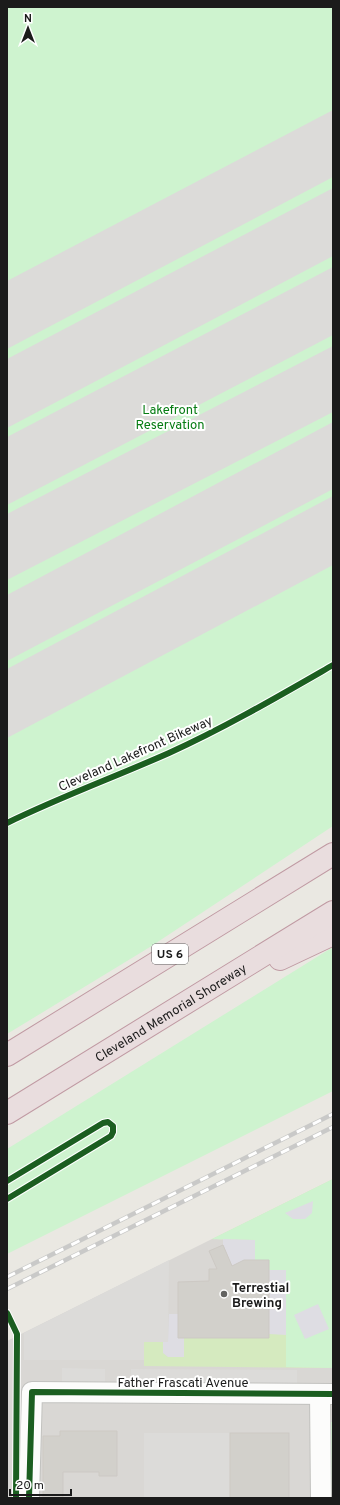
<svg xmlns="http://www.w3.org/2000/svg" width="340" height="1505" viewBox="0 0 340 1505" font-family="Overpass,sans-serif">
	<rect width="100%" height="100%" fill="#eae8e2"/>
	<polygon fill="#d9d7d4" points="212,1239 255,1240 269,1260 269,1270 286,1323 286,1367 333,1368 333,1498 7,1498 7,1341"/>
	<polygon fill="#d5eabf" points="333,1179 333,1368 144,1366 144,1342 163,1342 163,1352 168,1357 184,1357 184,1338 269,1337 269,1334 286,1334 286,1270 269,1270 269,1260 255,1260 255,1240 212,1239"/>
	<g fill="#cef3cf">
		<polygon points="7,7 333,7 333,826 150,947 7,1034"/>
		<polygon points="333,947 333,1091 7,1254 7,1149"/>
		<polygon points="333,1179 333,1368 286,1367 286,1270 269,1270 269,1260 255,1260 255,1240 212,1239"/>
		<polygon points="320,1422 333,1422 333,1498 321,1498"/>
	</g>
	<g fill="#dcdbd9">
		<polygon points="333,110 333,177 7,349 7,281"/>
		<polygon points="333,188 333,256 7,428 7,359"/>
		<polygon points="333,267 333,335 7,505 7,437"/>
		<polygon points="333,346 333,412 7,580 7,514"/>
		<polygon points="333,422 333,489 7,661 7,595"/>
		<polygon points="333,496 333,565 7,738 7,669"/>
		<polygon points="169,1260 168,1342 144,1342 144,1360 24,1360 24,1333"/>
		<polygon points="62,1368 105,1369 105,1386 62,1386"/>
		<polygon points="131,1369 297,1370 297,1387 131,1386"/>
		<rect x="144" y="1433" width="86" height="65"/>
	</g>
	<g fill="#dedde3">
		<polygon points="313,1201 312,1213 305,1219 293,1219 285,1213"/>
		<polygon points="223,1239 255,1240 255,1260 232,1266 223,1245"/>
		<polygon points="269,1270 286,1270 286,1335 269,1334"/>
		<polygon points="318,1304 329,1329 305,1339 294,1315"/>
		<polygon points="169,1314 178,1314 178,1338 184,1338 184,1357 168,1357 163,1353 163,1342 168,1342"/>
	</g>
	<g fill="#d2d0cb" stroke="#cdc9c4">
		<polygon points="223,1245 232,1266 244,1260 269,1260 269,1338 178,1338 178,1282 209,1281 209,1269 217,1269 209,1251"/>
		<polygon points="60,1431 117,1431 117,1476 99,1476 99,1472 63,1472 63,1498 43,1498 43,1436 60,1436"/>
		<rect x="230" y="1433" width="59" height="65"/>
	</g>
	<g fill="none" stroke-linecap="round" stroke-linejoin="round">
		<defs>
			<g id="minor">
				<polyline points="320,1394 321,1498"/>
				<polyline points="29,1498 32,1392 333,1394"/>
			</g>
			<g id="highway">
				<polyline points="280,959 333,934"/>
				<polyline points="7,1055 333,854"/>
				<path id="s1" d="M7 1113 333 912"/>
			</g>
		</defs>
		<use href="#minor" stroke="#c2c2bf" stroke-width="22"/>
		<use href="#highway" stroke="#c09aa3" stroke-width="24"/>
		<use href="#minor" stroke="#fcfcfb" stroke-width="20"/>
		<use href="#highway" stroke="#e9ddde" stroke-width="22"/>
		<defs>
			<g id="rail">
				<polyline points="7,1277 333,1114"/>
				<polyline points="7,1289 333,1127"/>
			</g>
		</defs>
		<use href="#rail" stroke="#c9c9c8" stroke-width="4.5"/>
		<use href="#rail" stroke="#fff" stroke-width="3" stroke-dasharray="9" stroke-linecap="butt"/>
		<defs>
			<g id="cycleway">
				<path d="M7 823C60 797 115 777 169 753 226 727 279 696 333 665"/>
				<polyline points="7,1181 103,1123 108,1122 113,1126 113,1132 111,1136 7,1199"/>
				<polyline points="7,1313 17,1334 16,1498"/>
				<polyline points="29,1498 32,1392 333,1394"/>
			</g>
		</defs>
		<use href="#cycleway" stroke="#fff" stroke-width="8"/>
		<use href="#cycleway" stroke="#1b5e20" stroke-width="6"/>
	</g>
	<circle fill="#636361" stroke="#fff" stroke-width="1.5" cx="224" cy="1294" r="4"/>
	<g text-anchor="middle" stroke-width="4" stroke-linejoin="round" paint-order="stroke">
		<rect fill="#fff" stroke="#5f5f5f" stroke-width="1" x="152" y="944" width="36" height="20" rx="3"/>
		<g font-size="12" font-weight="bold" fill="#1b1b1b">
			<text x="170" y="958">US 6</text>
		</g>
		<g font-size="13" fill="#067c13" stroke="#fff">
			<text x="170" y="414">Lakefront<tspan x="170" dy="15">Reservation</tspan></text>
		</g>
		<g font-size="13" fill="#1b1b1b" stroke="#fff">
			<text transform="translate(135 753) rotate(-24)" y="5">Cleveland Lakefront Bikeway</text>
			<text dy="5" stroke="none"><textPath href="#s1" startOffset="192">Cleveland Memorial Shoreway</textPath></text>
			<text x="183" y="1387">Father Frascati Avenue</text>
		</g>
		<g font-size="13" font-weight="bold" fill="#1b1b1b" stroke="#fff" text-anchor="start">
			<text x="232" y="1292">Terrestial<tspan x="232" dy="15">Brewing</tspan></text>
		</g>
	</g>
	<rect width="340" height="1505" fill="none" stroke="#1b1b1b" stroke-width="16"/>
	<g transform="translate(28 28)" stroke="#ffffff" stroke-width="3" paint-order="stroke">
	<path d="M0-3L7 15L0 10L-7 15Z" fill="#1b1b1b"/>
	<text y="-6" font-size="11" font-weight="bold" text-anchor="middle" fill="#1b1b1b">N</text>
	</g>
	<path d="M10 1489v6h61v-6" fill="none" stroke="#1b1b1b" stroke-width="2"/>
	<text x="16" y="1489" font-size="12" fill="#1b1b1b" stroke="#ffffff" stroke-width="3" paint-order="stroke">20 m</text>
</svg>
